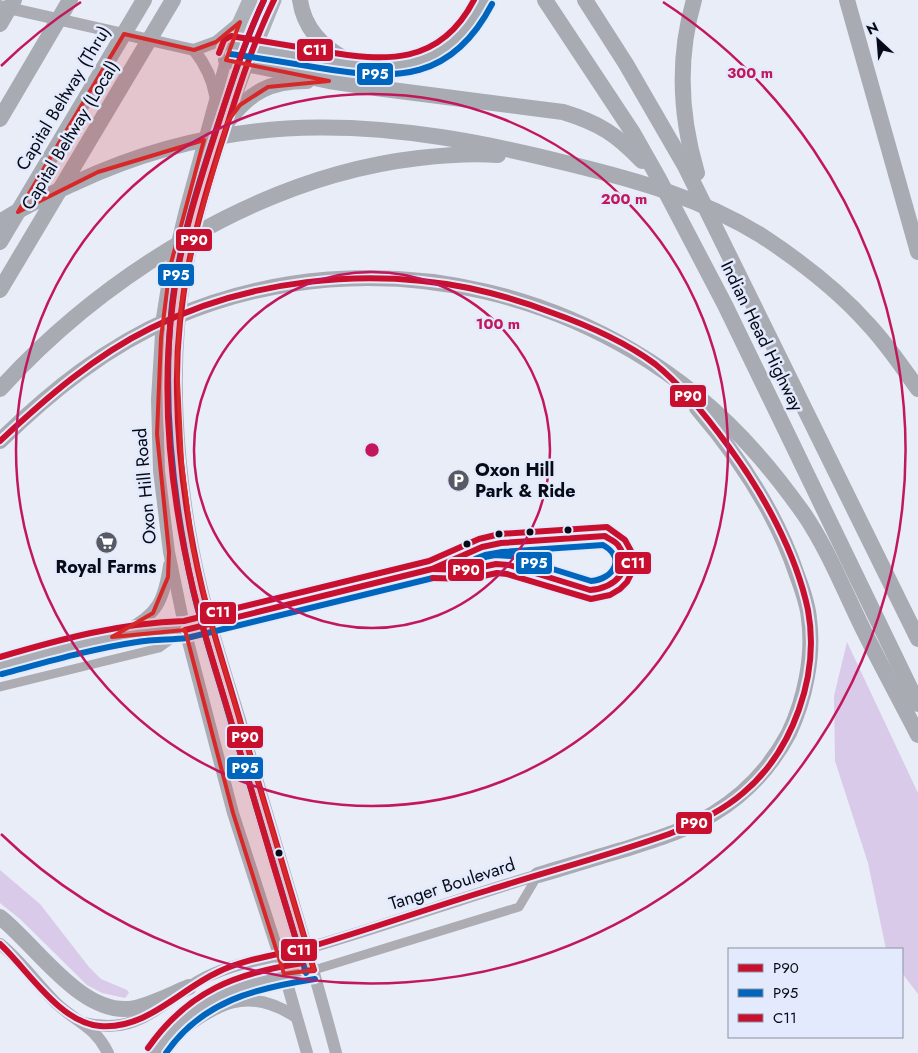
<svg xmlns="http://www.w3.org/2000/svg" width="918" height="1053" viewBox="0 0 918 1053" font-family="Jost,sans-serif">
	<rect width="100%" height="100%" fill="#e9edf7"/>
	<g fill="#d9caea">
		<polygon points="847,642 918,793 918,994 902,973 902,949 886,949 868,863 835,761 834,696"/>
		<polygon points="0,870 40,904 89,967 101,979 127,990 129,993 125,998 102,993 87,985 20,919 0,903"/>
	</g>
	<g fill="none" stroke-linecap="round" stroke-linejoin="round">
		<g stroke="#acacb2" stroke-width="9">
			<polyline points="0,687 159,648 184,630"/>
			<polyline points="314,970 519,907 538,875"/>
		</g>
		<g stroke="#abacb4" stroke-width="12">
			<polyline points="0,6 194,50 216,42 239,23"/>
			<path d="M194 50C205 64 212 77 215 95"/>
			<polyline points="226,60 185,210 168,280 162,318 157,399 159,471 169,552 185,630 233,813 279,955 307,1053"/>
			<path d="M248 64C218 144 186 240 179 326 172 408 182 505 201 585 212 632 227 677 241 723 272 833 307 943 336 1053"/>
			<path d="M125 631C157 615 164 601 169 565"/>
			<polyline points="0,666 112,637 154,630 185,630 211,623"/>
			<path d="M0 944C21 961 37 984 56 1003 76 1022 95 1026 108 1053"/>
			<path d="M84 1023C142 1037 162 999 206 977 239 961 273 958 308 948 385 926 461 898 538 875"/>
			<path d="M174 1036C217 1005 246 984 296 1017"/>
			<path d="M155 1053C188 996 253 978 314 970"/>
		</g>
		<g stroke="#aeb1b7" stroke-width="15">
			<polyline points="227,56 240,22 250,0"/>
			<polyline points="250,59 274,0"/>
		</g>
		<g stroke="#a9abb3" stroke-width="16">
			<path d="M300 0C304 29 323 48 349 61"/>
			<polyline points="545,0 633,133 659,179 725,305 918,704"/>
			<polyline points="585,0 626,64 685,166 918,639"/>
			<path d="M694 0C677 58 680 116 697 173"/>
			<polyline points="847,0 918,252"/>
			<polyline points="0,24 14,0"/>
			<path d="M231 45C258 49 284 54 310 58 336 62 363 68 390 67 431 65 468 37 484 0"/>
			<path d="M226 60 329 81 376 88 563 112C599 123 616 134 642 161"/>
			<polyline points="0,119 70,0"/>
			<path d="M228 121C250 92 270 81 307 81"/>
			<path d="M0 222C24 206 51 194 77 182 242 105 395 120 566 163 636 180 701 198 762 236 800 261 838 290 868 324 887 344 902 367 918 389"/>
			<polyline points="0,242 144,0"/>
			<polyline points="0,290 173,0"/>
			<path d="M0 389C105 274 262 176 419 158 445 155 472 153 498 155"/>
			<path d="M0 441C51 391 107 346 173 318 374 231 613 290 756 453 773 472 789 493 804 514 829 551 846 595 866 635 883 669 901 702 918 735"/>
			<path d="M538 875C566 867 594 858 622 850 653 840 685 831 713 814 746 794 771 767 789 733 805 699 814 656 809 619 808 604 802 589 797 575 776 512 740 458 697 408"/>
			<path d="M0 917C37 946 83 1019 135 1008 153 1004 172 994 189 987"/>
		</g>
		<defs>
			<g id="bus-1">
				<path d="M274 0C253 43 239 87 225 132 196 220 175 300 177 393 178 459 187 524 202 588 213 634 228 678 241 724 265 806 289 888 314 970L304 971"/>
				<path d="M0 441C46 398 94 356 151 328 247 280 364 267 469 288 497 294 524 302 550 312 587 325 624 341 655 364 680 384 710 421 729 447 763 493 796 553 808 610 820 675 793 751 743 793 721 812 695 824 669 834 610 855 549 871 489 890 433 907 379 926 323 943 289 954 251 956 218 972 179 990 146 1030 100 1026 60 1023 28 970 0 944"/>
				<path d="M605 536C609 539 615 541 618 545 636 570 614 588 590 590L509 565 496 564 468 570 432 569 482 547 501 543Z"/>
				<polyline points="185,630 432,569"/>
			</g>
			<g id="bus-2">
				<path d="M264 0C244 43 230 88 215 133 197 188 179 245 172 304 162 399 172 496 193 590 204 636 219 680 232 726 257 808 281 890 306 973"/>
				<path d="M230 54C260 58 290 63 320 68 396 81 452 81 492 4"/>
				<path d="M603 545C626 558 614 579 591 581L511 556 495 555 475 559 485 555 502 552Z"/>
				<path d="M2 674C47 662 91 649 137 642 154 639 170 640 187 638L433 578"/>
				<path d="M166 1053C202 1001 256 988 315 979"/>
			</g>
			<g id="bus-3">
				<path d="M219 53 224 40 231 36C262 41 292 46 322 51 385 62 440 66 474 0"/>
				<path d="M0 657C61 639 120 623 184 621L429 561 479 539 500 534 607 527 625 540 631 551 633 562 631 574 627 582 620 589 610 595 591 599 507 574 497 573 469 579 433 578"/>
				<path d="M148 1048C188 991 236 973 303 963 279 885 256 806 233 728 220 683 205 639 194 593 171 499 160 398 173 301 180 243 198 187 216 131 230 87 244 42 264 0"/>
			</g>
		</defs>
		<use href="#bus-1" stroke="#e3eafd" stroke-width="10"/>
		<use href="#bus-2" stroke="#e3eafd" stroke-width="10"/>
		<use href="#bus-3" stroke="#e3eafd" stroke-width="10"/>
		<use href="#bus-1" stroke="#c8102e" stroke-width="6"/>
		<use href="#bus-2" stroke="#0065bd" stroke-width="6"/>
		<use href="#bus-3" stroke="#c8102e" stroke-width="6"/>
	</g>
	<path fill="#d62828" fill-opacity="0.2" stroke="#d62828" stroke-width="4" stroke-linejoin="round" d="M240 22 226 60 329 81 268 87 240 105 228 121 195 234 181 307 177 361 182 464 193 548 211 623 314 970 284 974 233 813 185 630 112 637 153 613 168 577 169 552 157 434 161 338 170 267 204 140 98 172 18 212 124 34 194 50 216 42Z"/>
	<g fill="none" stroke="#c2185b" stroke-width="2.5">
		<circle cx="372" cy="450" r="178"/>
		<circle cx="372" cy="450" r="356"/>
		<path d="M1 66A534 534 0 0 1 81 2M663 2A534 534 0 1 1 1 834"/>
	</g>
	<defs>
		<symbol id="parking-disc" viewBox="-11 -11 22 22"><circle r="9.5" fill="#575a64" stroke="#e3eafd"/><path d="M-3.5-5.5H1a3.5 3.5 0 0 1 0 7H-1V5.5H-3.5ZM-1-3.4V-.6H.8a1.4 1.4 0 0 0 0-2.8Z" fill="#fff"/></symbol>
		<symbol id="supermarket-disc" viewBox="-11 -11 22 22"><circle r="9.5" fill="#575a64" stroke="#e3eafd"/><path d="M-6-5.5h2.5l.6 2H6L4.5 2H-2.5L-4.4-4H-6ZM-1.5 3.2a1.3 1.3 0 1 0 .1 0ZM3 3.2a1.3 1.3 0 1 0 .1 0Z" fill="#fff"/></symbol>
	</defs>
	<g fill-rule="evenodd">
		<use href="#parking-disc" x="446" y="468" width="25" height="25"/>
		<use href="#supermarket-disc" x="94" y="530" width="25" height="25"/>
	</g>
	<g fill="#080b15" stroke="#e3eafd" stroke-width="2">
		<circle cx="568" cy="530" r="4.5"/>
		<circle cx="530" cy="532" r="4.5"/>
		<circle cx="499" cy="534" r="4.5"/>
		<circle cx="467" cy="544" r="4.5"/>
		<circle cx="279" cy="853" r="4.5"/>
	</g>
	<g text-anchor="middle" stroke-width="5" stroke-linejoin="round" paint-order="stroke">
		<g font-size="18" fill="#080b15" stroke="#e3eafd">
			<text transform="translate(63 98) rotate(-59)" y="6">Capital Beltway (Thru)</text>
			<text transform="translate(70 135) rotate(-59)" y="6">Capital Beltway (Local)</text>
			<text transform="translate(762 336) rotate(64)" y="6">Indian Head Highway</text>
			<text transform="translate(145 486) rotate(-95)" y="6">Oxon Hill Road</text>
			<text transform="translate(452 884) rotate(-18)" y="6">Tanger Boulevard</text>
		</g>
		<g font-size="18" font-weight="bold" fill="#080b15" stroke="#e3eafd" text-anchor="start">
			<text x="475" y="476">Oxon Hill<tspan x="475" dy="21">Park &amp; Ride</tspan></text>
			<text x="106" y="573" text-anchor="middle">Royal Farms</text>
		</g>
	</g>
	<circle cx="372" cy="450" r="8" fill="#c2185b" stroke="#e3eafd" stroke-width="2.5"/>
	<g font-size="15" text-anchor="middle" font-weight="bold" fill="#c2185b" stroke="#e3eafd" stroke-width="5" stroke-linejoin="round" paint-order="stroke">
		<text x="750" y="78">300 m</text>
		<text x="624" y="204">200 m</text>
		<text x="498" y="329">100 m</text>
	</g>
	<g stroke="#e3eafd" stroke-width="2">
		<rect x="296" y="38" width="38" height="24" rx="5" fill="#c8102e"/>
		<rect x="356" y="62" width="38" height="24" rx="5" fill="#0065bd"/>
		<rect x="175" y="228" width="38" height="24" rx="5" fill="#c8102e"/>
		<rect x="157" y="263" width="38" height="24" rx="5" fill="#0065bd"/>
		<rect x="669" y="384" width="38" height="24" rx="5" fill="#c8102e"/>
		<rect x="614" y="551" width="38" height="24" rx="5" fill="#c8102e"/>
		<rect x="515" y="551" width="38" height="24" rx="5" fill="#0065bd"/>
		<rect x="447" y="558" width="38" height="24" rx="5" fill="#c8102e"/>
		<rect x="199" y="601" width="38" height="24" rx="5" fill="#c8102e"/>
		<rect x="226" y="725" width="38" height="24" rx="5" fill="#c8102e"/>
		<rect x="226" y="756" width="38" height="24" rx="5" fill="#0065bd"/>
		<rect x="675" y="811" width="38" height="24" rx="5" fill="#c8102e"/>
		<rect x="280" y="938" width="38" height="24" rx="5" fill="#c8102e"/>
	</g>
	<g font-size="14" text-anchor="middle" font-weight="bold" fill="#fff">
		<text x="315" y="55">C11</text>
		<text x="375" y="79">P95</text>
		<text x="194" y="245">P90</text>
		<text x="176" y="280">P95</text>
		<text x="688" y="401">P90</text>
		<text x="633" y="568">C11</text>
		<text x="534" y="568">P95</text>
		<text x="466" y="575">P90</text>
		<text x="218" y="617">C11</text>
		<text x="245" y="742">P90</text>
		<text x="245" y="773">P95</text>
		<text x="694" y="828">P90</text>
		<text x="299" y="955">C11</text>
	</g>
	<rect x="728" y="948" width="175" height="90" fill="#e3eafd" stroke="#8b91a0"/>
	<rect x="738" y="964" width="25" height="8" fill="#c8102e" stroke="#8b91a0"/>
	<text x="773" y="973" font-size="15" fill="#080b15">P90</text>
	<rect x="738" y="989" width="25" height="8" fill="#0065bd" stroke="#8b91a0"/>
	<text x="773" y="998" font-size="15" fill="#080b15">P95</text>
	<rect x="738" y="1014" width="25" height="8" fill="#c8102e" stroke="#8b91a0"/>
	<text x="773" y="1023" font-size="15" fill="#080b15">C11</text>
	<g transform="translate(878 40) rotate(334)" stroke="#e3eafd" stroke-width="4" paint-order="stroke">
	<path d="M0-4L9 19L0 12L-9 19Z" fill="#080b15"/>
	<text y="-8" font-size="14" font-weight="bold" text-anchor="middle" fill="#080b15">N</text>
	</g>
</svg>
